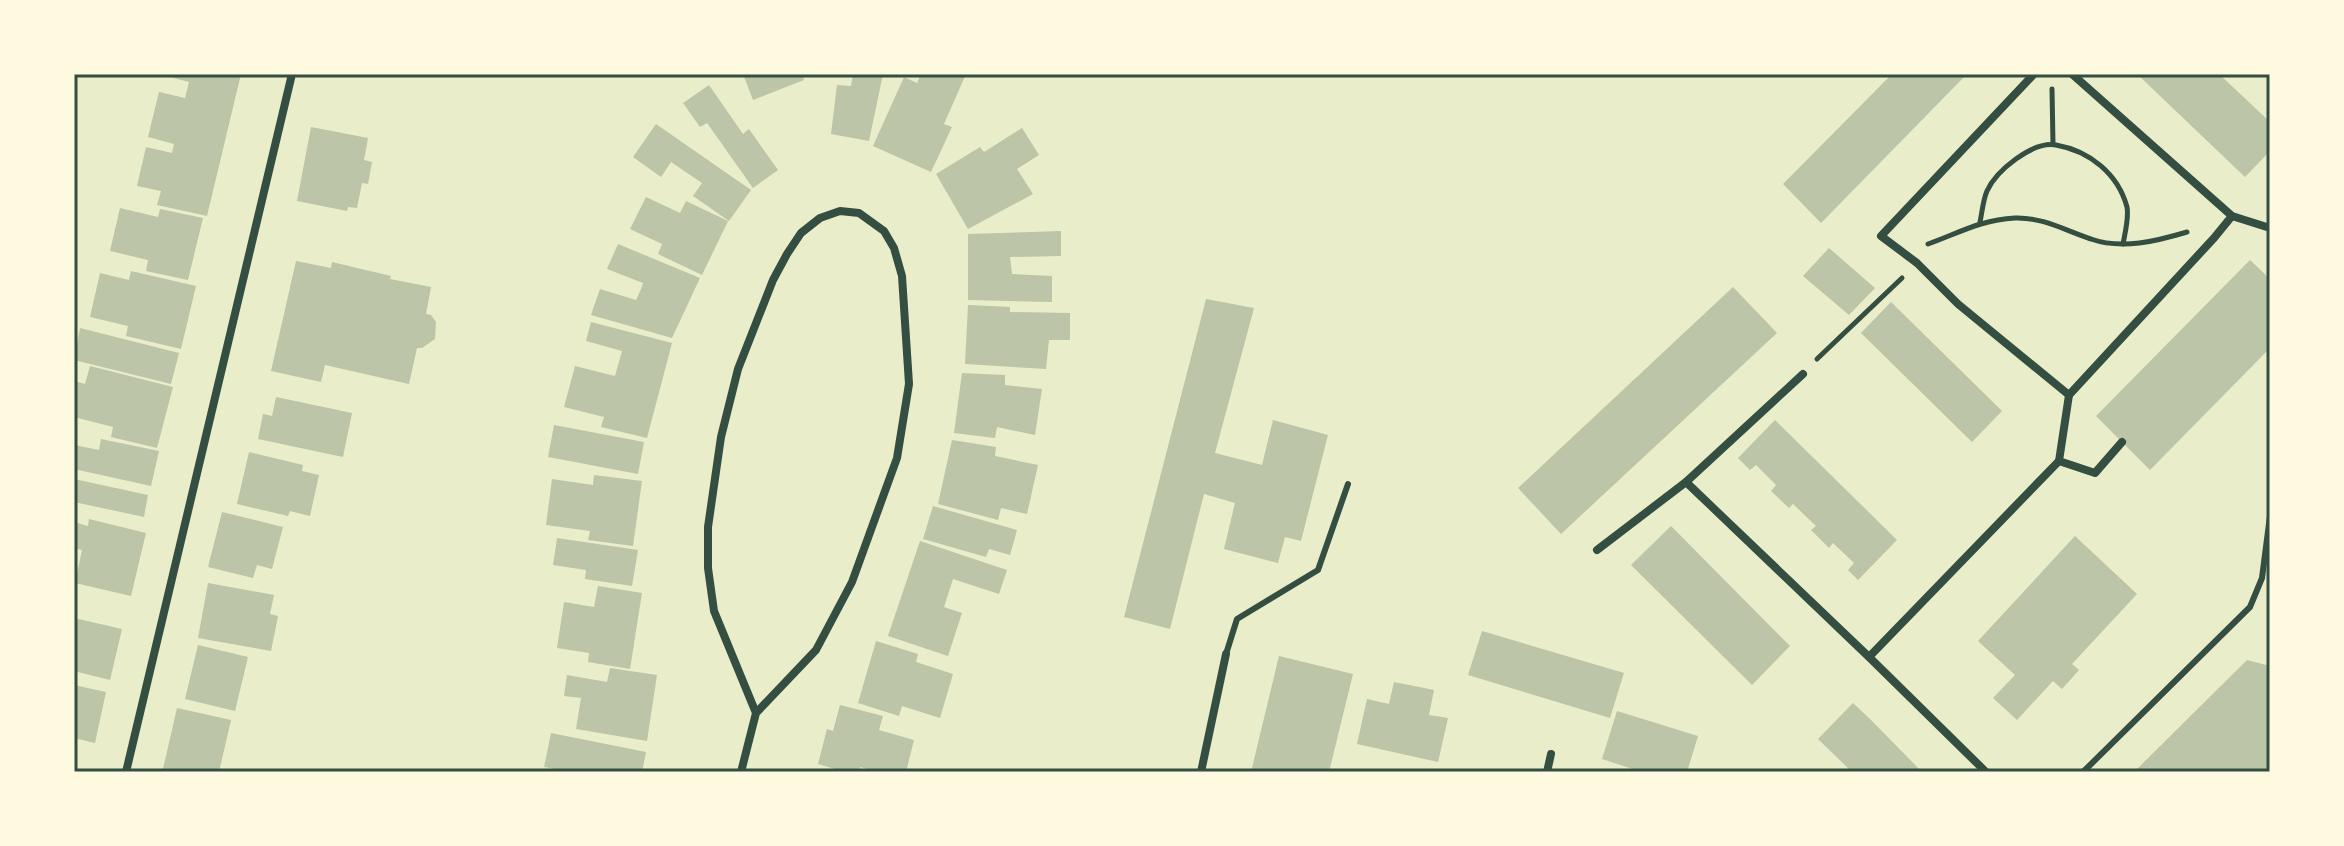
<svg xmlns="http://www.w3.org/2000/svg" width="2344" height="846" viewBox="0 0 2344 846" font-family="'Alegreya Sans',sans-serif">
	<rect width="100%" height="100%" fill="#e9edc9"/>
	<g fill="#bcc5a7">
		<polygon points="167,74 241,74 207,216 157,205 161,191 137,186 146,147 172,153 174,144 148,137 159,92 185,98 189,82 166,76"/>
		<polygon points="743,74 802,74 804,80 753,100"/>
		<polygon points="853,74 883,74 869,141 831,134 837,85 851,86"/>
		<polygon points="921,74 966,74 944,124 952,127 931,172 873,146 904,77 917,83"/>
		<polygon points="1892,74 1967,74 1821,223 1783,184"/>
		<polygon points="2137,74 2219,74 2270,122 2270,151 2245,177"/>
		<polygon points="709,85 743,134 749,129 778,170 753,188 707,123 700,127 683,103"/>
		<polygon points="656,124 751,190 729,221 693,196 702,183 671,162 661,177 633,157"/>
		<polygon points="311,127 368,138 364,160 372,162 368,184 362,183 357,208 348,207 347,211 297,201"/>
		<polygon points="1022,128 1039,155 1017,169 1033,194 968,229 936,174 980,147 984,152"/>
		<polygon points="646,197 680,213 686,201 728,221 702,275 658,254 662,244 630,229"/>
		<polygon points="120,208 158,217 160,209 203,218 188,280 146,271 148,260 110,251"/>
		<polygon points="1061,231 1061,256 1010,257 1012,274 1052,276 1052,302 968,300 968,234"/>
		<polygon points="618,244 700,278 672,338 591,315 600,289 636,300 641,289 643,283 607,269"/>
		<polygon points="1829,248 1875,288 1849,315 1803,276"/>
		<polygon points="2250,260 2270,279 2270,348 2150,470 2096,416"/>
		<polygon points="296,261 331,268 332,262 391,276 390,279 431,287 426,314 431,315 436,322 435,339 422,348 417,348 409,384 325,365 321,382 271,371"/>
		<polygon points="131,271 196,286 181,349 126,336 128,326 90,317 100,273 129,280"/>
		<polygon points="1733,287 1777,333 1561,534 1518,488"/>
		<polygon points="1206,299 1254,308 1215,453 1262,465 1273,420 1328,435 1301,541 1285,537 1278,563 1224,549 1235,503 1204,494 1170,629 1124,617"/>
		<polygon points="1891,302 2002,411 1972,442 1861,333"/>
		<polygon points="968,305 1010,307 1010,312 1070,313 1070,340 1049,340 1046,369 965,364"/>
		<polygon points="591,322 672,343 647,438 601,427 604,417 564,407 575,366 615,376 622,351 586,341"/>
		<polygon points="80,328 179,353 171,384 74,360"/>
		<polygon points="90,366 173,387 157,448 111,437 113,427 74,417 74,381 85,384"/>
		<polygon points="962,373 1005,375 1005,385 1042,389 1035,435 997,427 995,438 954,433"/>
		<polygon points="276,397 352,413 343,457 258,439 263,414 272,416"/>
		<polygon points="1775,420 1897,540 1858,580 1848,570 1854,563 1833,543 1829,548 1811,530 1816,526 1793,504 1789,508 1771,491 1776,485 1756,465 1750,470 1738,458"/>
		<polygon points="554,425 644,442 638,474 548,457"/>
		<polygon points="101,439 159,451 151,486 74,469 74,445 99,450"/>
		<polygon points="952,440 996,447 995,456 1038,465 1027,514 1001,508 998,520 938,504"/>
		<polygon points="249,452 303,465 302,471 319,475 310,516 290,511 288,516 237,504"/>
		<polygon points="594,475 642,481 633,546 588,540 590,531 546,525 552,479 593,485"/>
		<polygon points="74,479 148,495 144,517 74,502"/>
		<polygon points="933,506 1017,530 1010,555 989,549 986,557 923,539"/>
		<polygon points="222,512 283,527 272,569 257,565 253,578 208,567"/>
		<polygon points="89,519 146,533 131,596 75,583 82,550 74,548 74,522 88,526"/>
		<polygon points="1671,526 1790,646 1752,685 1631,565"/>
		<polygon points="2075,536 2137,594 2072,664 2079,670 2062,689 2053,681 2017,720 1993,698 2015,675 1978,641"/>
		<polygon points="557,538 638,550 632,586 585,579 586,570 553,565"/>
		<polygon points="920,541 1007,570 999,594 953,579 944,607 962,613 948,656 888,636"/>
		<polygon points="208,583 274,595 270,614 278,616 271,651 198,638"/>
		<polygon points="598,586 642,593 630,669 588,662 589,653 557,648 564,602 594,607"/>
		<polygon points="74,618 122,629 110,680 74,671"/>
		<polygon points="1482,631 1624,673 1610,718 1468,675"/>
		<polygon points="876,641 918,654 916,662 953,674 940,718 902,706 899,716 858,703"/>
		<polygon points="198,645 248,657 235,711 185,699"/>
		<polygon points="1279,656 1353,674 1329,772 1251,772"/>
		<polygon points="2247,660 2270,666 2268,772 2134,772"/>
		<polygon points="610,668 657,675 647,741 576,729 581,698 564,696 567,675 607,682"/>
		<polygon points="1394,682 1434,690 1429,715 1448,718 1438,762 1357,744 1367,699 1389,704"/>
		<polygon points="74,685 106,692 95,743 74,738"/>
		<polygon points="1853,703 1871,720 1922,772 1852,772 1818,739"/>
		<polygon points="840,705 883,716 879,730 914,740 906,772 879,772 860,767 859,772 845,772 818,764 827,729 833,731"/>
		<polygon points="177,708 231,720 219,772 175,772 163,769"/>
		<polygon points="1617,711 1698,736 1687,772 1642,772 1602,759"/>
		<polygon points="551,733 646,752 642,772 571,772 544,767"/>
	</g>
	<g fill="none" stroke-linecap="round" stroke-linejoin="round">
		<g stroke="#344e41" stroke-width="5">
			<polyline points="2052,89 2053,144"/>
			<path d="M1980 222C1982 213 1983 200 1987 191 1996 171 2032 141 2056 145 2090 151 2118 174 2127 207 2129 218 2125 233 2123 244"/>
			<path d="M1928 244C1959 233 1980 220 2015 218 2043 217 2066 231 2091 239 2122 250 2157 241 2187 232"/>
			<polyline points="1817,359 1902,278"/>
		</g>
		<g stroke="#344e41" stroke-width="6">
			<polyline points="1226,654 1237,619 1318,570 1348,484"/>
			<polyline points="2083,772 2250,607 2262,578 2270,516"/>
		</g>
		<g stroke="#344e41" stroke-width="8">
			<polyline points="2034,74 1881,236 1917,263 1958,304 2069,395 2214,238 2232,216"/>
			<polyline points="2072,74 2232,216 2270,228"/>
			<polyline points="2069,395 2059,461 2095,473 2122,442"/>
			<polyline points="1686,482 1869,657 1986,772"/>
			<polyline points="1597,550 1686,482 1803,374"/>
			<polyline points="1869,657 2059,461"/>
			<polyline points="126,772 292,74"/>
			<polyline points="741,772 756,713 816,650 852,582 897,458 909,384 902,276 894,248 884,231 859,213 840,211 820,218 801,233 787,254 773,280 738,369 721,437 708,527 708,568 714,611 756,713"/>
			<polyline points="1201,772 1226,654"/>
			<polyline points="1547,772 1551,754"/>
		</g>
	</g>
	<rect width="2344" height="846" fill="none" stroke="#fefae0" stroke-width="152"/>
	<rect x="76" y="76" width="2192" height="694" fill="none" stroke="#344e41" stroke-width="3"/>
</svg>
